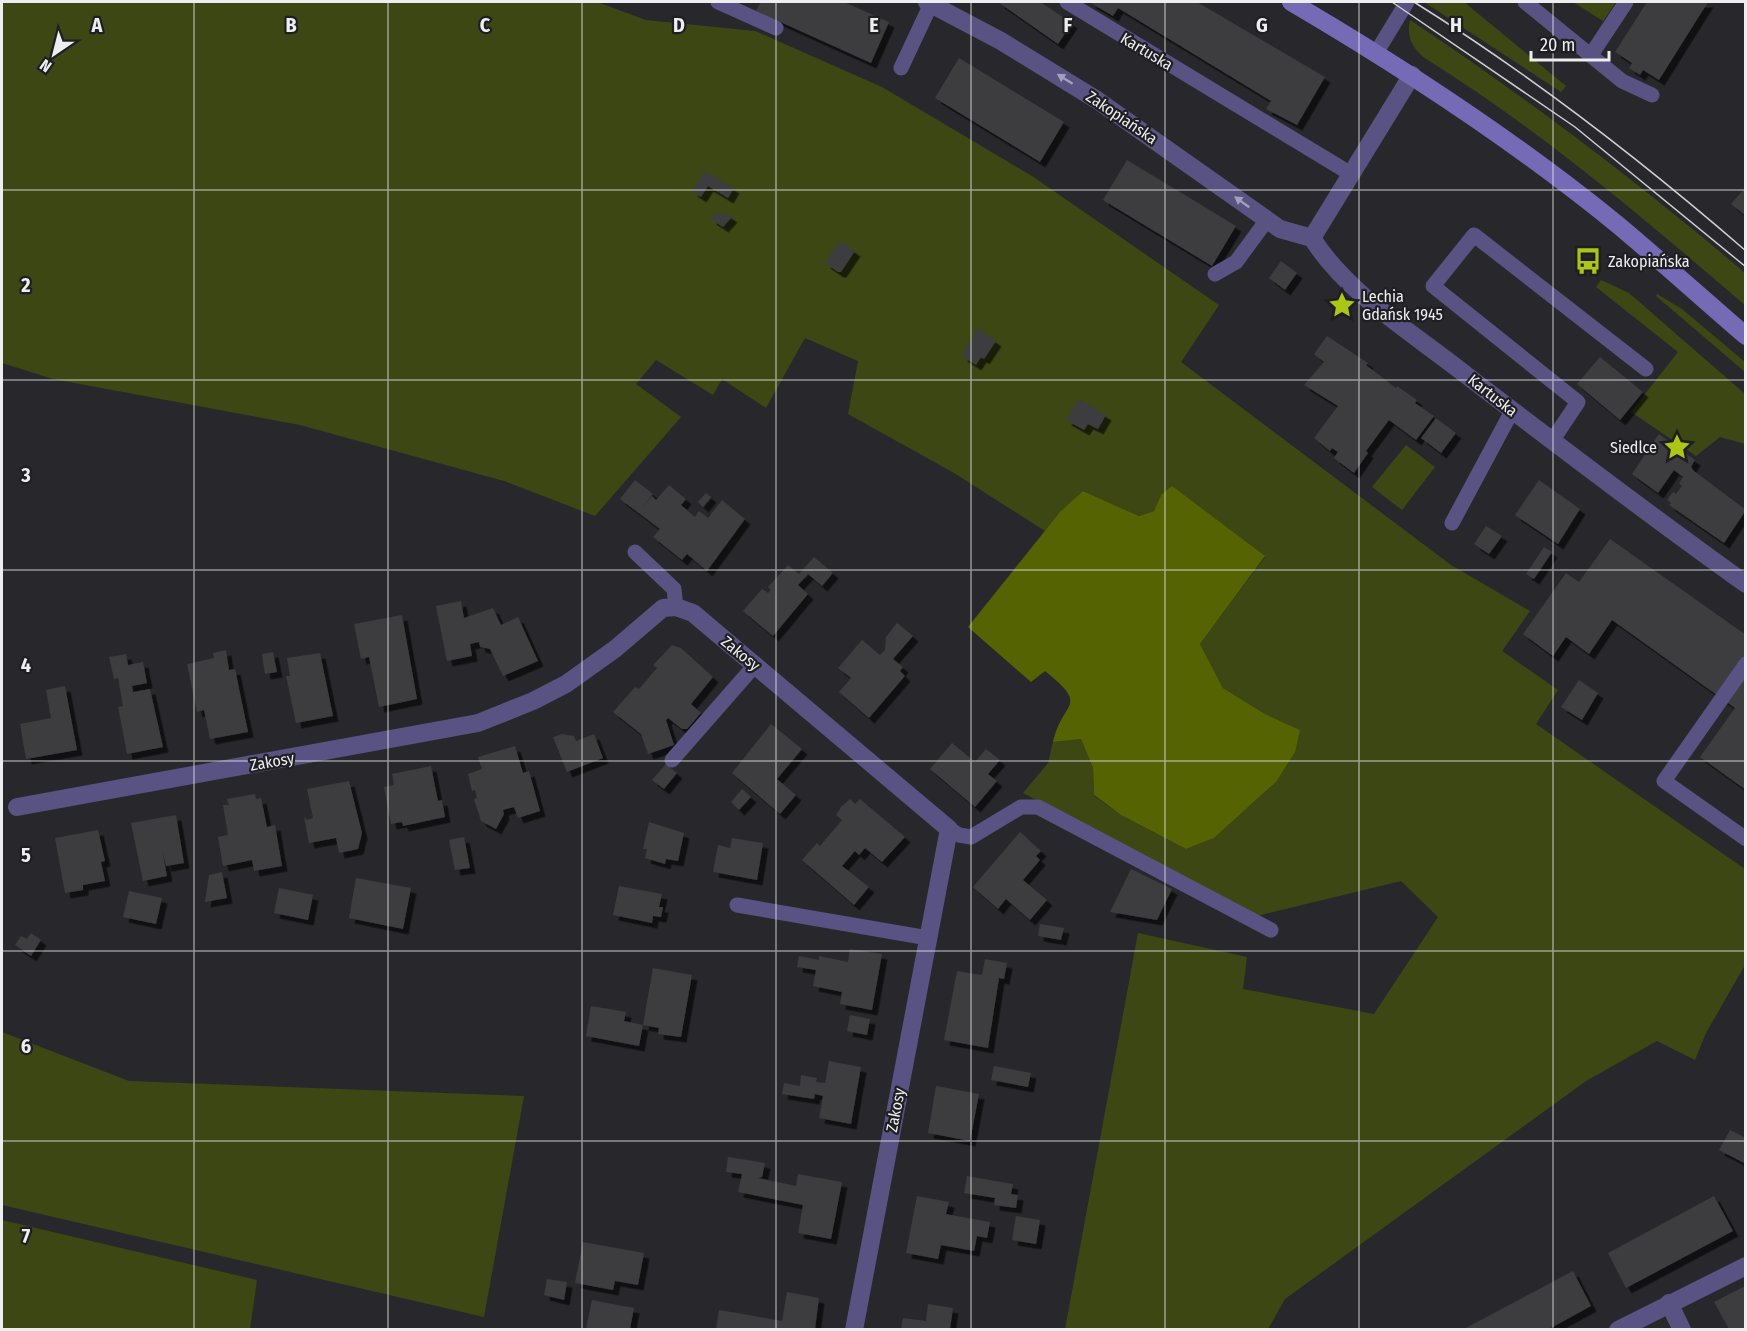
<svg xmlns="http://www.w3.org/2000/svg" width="1747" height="1331" viewBox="0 0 1747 1331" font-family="'Fira Sans Condensed',sans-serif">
	<defs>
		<filter id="shadow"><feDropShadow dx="5.5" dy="5.5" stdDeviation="0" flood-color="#0009"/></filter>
	</defs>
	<rect width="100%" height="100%" fill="#28282c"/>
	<g fill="#3d4714">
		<polygon points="2,2 597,2 646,20 755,31 882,87 1032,176 1219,305 1181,362 1451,565 1530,611 1502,651 1558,690 1536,724 1745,869 1745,965 1706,1033 1695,1060 1657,1041 1586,1081 1285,1299 1268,1329 1065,1329 1138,933 1247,957 1243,989 1374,1014 1438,917 1401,881 1257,916 1023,793 1048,763 1053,742 1081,739 1093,768 1094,796 1121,815 1186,849 1214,838 1276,782 1300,730 1265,714 1223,688 1200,644 1265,557 1161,495 1154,511 1139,516 1083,491 1045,531 954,473 848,414 858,361 805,338 766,408 722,379 713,395 656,360 636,384 681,417 595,516 504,481 300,425 53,379 2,363"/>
		<polygon points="1424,2 1464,2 1566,86 1561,92"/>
		<polygon points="1573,2 1616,2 1603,21"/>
		<path d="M1410 20C1527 98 1638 182 1745 273V305C1642 217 1539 129 1423 57 1412 47 1406 35 1410 20Z"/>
		<polygon points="1601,280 1629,293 1745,394 1745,444 1720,437 1696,456 1631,412 1678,352 1596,287"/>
		<polygon points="1657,294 1682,309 1745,362 1745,372 1656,296"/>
		<polygon points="1406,445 1435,467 1402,510 1372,487"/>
		<polygon points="2,1032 129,1081 524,1096 484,1317 2,1205"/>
		<polygon points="2,1220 257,1280 250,1329 2,1329"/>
	</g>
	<path fill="#556302" d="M1172 486 1265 556 1200 644 1223 688 1265 714 1300 730 1295 752 1276 782 1214 838 1186 849 1121 815 1094 795 1093 768 1081 739 1053 742C1062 700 1091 708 1045 671L1031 682 968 627 1060 512 1083 491 1139 516 1154 511 1161 495Z"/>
	<g fill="#3c3c40" filter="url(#shadow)">
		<polygon points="761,2 844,2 889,22 871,63 756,11"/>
		<polygon points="998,2 1040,2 1072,23 1058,44"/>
		<polygon points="1089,2 1197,2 1325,77 1297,125 1266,109 1271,101 1118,8 1113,16"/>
		<polygon points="1647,2 1708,2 1659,80 1643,70 1640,75 1629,68 1632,63 1615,52"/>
		<polygon points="959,58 1064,122 1040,162 935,98"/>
		<polygon points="1127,160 1236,226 1212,266 1103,200"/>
		<polygon points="704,171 734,188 728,198 708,186 701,197 692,191"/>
		<polygon points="1746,187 1746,216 1731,204"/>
		<polygon points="716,212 722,216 724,212 732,217 723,227 711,219"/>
		<polygon points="840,241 855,251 841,272 838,272 825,263"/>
		<polygon points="1281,261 1297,273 1285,290 1269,278"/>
		<polygon points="977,328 996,341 984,359 981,357 976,365 962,356"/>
		<polygon points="1327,336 1368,363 1366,365 1396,388 1397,386 1417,400 1415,403 1434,416 1416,440 1389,420 1366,451 1368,453 1354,473 1334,458 1338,452 1332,448 1330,451 1314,438 1338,406 1304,385 1324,362 1314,354"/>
		<polygon points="1600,357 1643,392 1620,420 1577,384"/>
		<polygon points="1079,399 1106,415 1098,429 1088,424 1084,430 1066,420"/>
		<polygon points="1436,418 1456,433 1441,453 1421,438"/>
		<polygon points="1659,434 1695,460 1691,467 1694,471 1746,510 1724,543 1669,505 1671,503 1667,500 1673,492 1676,494 1682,486 1679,483 1683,477 1674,470 1658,493 1632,474"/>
		<polygon points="635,480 653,494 642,508 652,496 656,500 669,485 686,499 681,505 695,517 699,511 708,518 722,500 745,519 707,571 687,554 682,560 653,537 660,529 620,499"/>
		<polygon points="1539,480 1580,509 1558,544 1515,515"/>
		<polygon points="706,493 711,497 703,507 698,502"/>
		<polygon points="1486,526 1502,536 1489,554 1474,544"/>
		<polygon points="1610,539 1746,635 1746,790 1700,757 1735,708 1612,620 1589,654 1566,637 1553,656 1523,634 1566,573 1579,582"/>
		<polygon points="1544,547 1552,552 1534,579 1526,574"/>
		<polygon points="814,557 833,573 822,586 808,574 798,585 808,594 773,636 743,611 762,589 768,593 771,590 768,587 788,565 799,574"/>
		<polygon points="461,601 464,618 493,608 501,625 518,617 538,661 503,676 490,649 480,647 479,642 470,644 472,656 447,661 436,606"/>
		<polygon points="402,615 417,699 379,707 369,657 361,659 354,624"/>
		<polygon points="897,623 913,636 893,659 903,667 900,671 905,676 869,718 839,692 851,678 838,668 862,640 880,655 885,650 886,637"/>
		<polygon points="672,645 681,648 713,677 691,704 701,713 687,729 682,729 668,718 666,720 674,745 648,754 641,734 613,712 635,687 639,689 657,668 653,665"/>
		<polygon points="226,650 229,670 235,669 248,732 210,739 204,710 197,712 187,664 214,658 213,653"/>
		<polygon points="273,652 277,672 265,674 262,654"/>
		<polygon points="320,653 333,716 296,723 286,676 290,676 287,658"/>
		<polygon points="126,654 128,665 143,662 147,683 132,686 133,692 150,689 163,747 127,754 118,707 123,706 118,678 114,679 109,657"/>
		<polygon points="1579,680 1598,693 1582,720 1561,707"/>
		<polygon points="65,686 77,750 26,759 20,724 51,718 46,690"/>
		<polygon points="771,724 802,749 777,779 796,795 780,814 732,773"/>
		<polygon points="562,734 574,736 576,741 594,734 603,758 567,772 553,737"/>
		<polygon points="952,743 975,762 986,749 1000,760 988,774 997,781 975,807 930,769"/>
		<polygon points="515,746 523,773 529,771 540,811 518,818 514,807 503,810 504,814 496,829 481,821 474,799 477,798 475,790 472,791 468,774 482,769 478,757"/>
		<polygon points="666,764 677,773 664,789 652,780"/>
		<polygon points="431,766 438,801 442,800 445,817 403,826 402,822 391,824 384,787 394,785 392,774"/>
		<polygon points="349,781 362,833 358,849 339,853 336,838 309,843 304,817 307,820 313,818 307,789"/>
		<polygon points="742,789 751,797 739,810 731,802"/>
		<polygon points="255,794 256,799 261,798 267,827 275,825 282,866 254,871 252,860 223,866 218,837 228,835 223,805 229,805 227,799"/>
		<polygon points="850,799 855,804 860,799 905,837 882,862 865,848 859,855 855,851 842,866 869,887 854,905 802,860 817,843 820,846 842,820 836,815 841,807"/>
		<polygon points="176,815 184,863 166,866 162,849 167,876 143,881 131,823"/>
		<polygon points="649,822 684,833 678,861 666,859 665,864 645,858 647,849 643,849"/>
		<polygon points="98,830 105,861 101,862 105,881 83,885 83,890 65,893 55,838"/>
		<polygon points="1020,832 1041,851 1036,856 1040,860 1023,880 1047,900 1030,920 1006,899 998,909 973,887"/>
		<polygon points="464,837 470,868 455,870 449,840"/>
		<polygon points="732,838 763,843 757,880 713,872 718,845 730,848"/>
		<polygon points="1131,869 1172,889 1157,920 1110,912"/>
		<polygon points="222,872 227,898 205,902 209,875"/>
		<polygon points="356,878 411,888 403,929 349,918"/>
		<polygon points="619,886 662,894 659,907 663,907 661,917 653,916 652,923 613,915"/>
		<polygon points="279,888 313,895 308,920 274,913"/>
		<polygon points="129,891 162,898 156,924 123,917"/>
		<polygon points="1040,924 1064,928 1061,940 1038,936"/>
		<polygon points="31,933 41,940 31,956 15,945 21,936 27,939"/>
		<polygon points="850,949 882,954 872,1010 840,1004 842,992 813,986 816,970 797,967 799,956 819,960 819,956 848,962"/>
		<polygon points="985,959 1007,963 1004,979 999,978 988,1048 944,1040 957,971 982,975"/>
		<polygon points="653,968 692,975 681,1037 658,1034 659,1028 643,1025"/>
		<polygon points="591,1006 626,1012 624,1021 643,1025 639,1046 586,1036"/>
		<polygon points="850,1015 870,1019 867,1035 847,1031"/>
		<polygon points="829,1061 861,1067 851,1124 819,1118 823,1096 815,1094 814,1099 782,1094 784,1083 800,1086 801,1075 817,1078 816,1082 825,1083"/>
		<polygon points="994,1066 1031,1073 1028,1087 991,1080"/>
		<polygon points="936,1086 979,1094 970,1141 928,1133"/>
		<polygon points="1730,1130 1746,1138 1746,1164 1719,1150"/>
		<polygon points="728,1157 765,1163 762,1177 758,1178 796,1186 798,1174 842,1182 831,1239 798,1233 803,1205 738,1192 742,1174 726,1172"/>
		<polygon points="967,1176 1013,1184 1011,1194 1018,1195 1016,1208 994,1205 995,1198 964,1193"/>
		<polygon points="917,1196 949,1202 946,1214 990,1222 987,1238 977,1236 974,1251 941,1245 938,1259 906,1253"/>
		<polygon points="1714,1196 1733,1231 1626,1288 1608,1253"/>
		<polygon points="1016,1216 1040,1220 1036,1244 1012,1240"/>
		<polygon points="583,1242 644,1253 638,1285 615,1281 613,1290 575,1283"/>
		<polygon points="1573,1271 1591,1306 1549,1329 1464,1329"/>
		<polygon points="547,1279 567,1282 564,1300 544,1295"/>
		<polygon points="1745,1286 1746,1329 1729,1329 1714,1302"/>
		<polygon points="787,1292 819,1298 815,1329 716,1329 719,1310 782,1321"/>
		<polygon points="592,1300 634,1308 630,1329 586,1329"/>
		<polygon points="928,1304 953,1308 950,1329 901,1329 903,1318 926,1321"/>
	</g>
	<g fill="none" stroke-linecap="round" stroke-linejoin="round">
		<g stroke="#585383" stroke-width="15">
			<polyline points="718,2 776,28"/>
			<polyline points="1067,2 1351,174"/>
			<polyline points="1525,2 1622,81 1652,95"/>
			<polyline points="1376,53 1407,2"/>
			<polyline points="1591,55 1626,2"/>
			<polyline points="901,68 931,4"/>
			<polyline points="1215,274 1236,262 1267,220"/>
			<polyline points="1552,441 1578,402 1433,286 1474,235 1646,369"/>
			<polyline points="1452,523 1512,411"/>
			<polyline points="635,552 674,589 676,607"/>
			<polyline points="1746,664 1664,781 1746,839"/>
			<polyline points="672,760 756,664"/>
			<polyline points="949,829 959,835 971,837 1021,807 1038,807 1271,930"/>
			<polyline points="737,905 928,938"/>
		</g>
		<g stroke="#585383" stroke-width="18">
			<polyline points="927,2 1001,41 1097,100 1280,229 1312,238"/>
			<path d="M1312 238C1346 292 1407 329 1457 368 1552 441 1648 514 1746 584"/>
			<polyline points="1312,238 1412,75"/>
			<polyline points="17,807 478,723 533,701 566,684 615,649 663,608 676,607 693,613 949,829 854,1330"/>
			<polyline points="1669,1303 1682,1330"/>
			<polyline points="1618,1330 1746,1266"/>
		</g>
		<path stroke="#746ab6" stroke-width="18" d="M1291 2C1405 69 1515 141 1618 225 1661 261 1703 299 1746 336"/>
		<g stroke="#ceced1" stroke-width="1.5">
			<polyline points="1392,2 1575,127 1746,267"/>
			<path d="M1414 2C1531 75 1641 160 1746 251"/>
		</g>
	</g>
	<defs><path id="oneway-solid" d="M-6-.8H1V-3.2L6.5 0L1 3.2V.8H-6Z" transform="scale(1.5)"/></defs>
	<g fill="#a3a0ba">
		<use href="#oneway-solid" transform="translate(1065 79) rotate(-148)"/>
		<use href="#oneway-solid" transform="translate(1242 202) rotate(-144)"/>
	</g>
	<path fill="none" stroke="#eeeef1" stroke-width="1.5" stroke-opacity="0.55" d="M194 2V1330M388 2V1330M582 2V1330M776 2V1330M971 2V1330M1165 2V1330M1359 2V1330M1553 2V1330M2 190H1746M2 380H1746M2 570H1746M2 761H1746M2 951H1746M2 1141H1746"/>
	<defs>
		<symbol id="bus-bare" viewBox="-9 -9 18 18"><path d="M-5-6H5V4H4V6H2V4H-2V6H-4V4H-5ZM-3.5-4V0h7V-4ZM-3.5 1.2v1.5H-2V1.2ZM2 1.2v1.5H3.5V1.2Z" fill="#abc614" stroke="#1f1e22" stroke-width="2.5" paint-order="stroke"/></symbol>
		<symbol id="sight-bare" viewBox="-9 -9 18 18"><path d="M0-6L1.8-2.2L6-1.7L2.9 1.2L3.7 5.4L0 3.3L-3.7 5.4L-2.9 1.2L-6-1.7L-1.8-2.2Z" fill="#abc614" stroke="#1f1e22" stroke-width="2.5" paint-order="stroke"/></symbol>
	</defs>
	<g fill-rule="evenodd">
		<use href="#bus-bare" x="1569" y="242" width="38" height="38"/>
		<use href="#sight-bare" x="1323" y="286" width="38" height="38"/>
		<use href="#sight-bare" x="1658" y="428" width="38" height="38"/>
	</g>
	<g text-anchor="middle" stroke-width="4.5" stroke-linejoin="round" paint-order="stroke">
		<g font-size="16" fill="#eeeef1" stroke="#1f1e22">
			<text transform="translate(1147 51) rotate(31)" y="6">Kartuska</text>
			<text transform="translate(1122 117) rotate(34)" y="6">Zakopiańska</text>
			<text transform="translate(1493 395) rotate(38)" y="6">Kartuska</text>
			<text transform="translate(741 653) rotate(39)" y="6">Zakosy</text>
			<text transform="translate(272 761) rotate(-10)" y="6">Zakosy</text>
			<text transform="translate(895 1110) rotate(-79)" y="6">Zakosy</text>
		</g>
		<g font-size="16" fill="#eeeef1" stroke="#1f1e22" text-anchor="start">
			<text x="1608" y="267">Zakopiańska</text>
			<text x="1362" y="302">Lechia<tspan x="1362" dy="18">Gdańsk 1945</tspan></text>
			<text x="1657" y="453" text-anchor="end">Siedlce</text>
		</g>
	</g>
	<g font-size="20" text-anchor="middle" font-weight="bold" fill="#eeeef1" stroke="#1f1e22" stroke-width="4.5" stroke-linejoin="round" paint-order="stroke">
		<text x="97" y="32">A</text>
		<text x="291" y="32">B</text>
		<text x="485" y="32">C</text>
		<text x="679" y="32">D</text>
		<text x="874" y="32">E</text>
		<text x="1068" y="32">F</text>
		<text x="1262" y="32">G</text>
		<text x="1456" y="32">H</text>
		<text x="26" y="292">2</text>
		<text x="26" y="482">3</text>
		<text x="26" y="672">4</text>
		<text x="26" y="862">5</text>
		<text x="26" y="1053">6</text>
		<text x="26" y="1243">7</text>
	</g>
	<rect width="1747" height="1331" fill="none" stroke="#eeeef1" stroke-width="6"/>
	<g transform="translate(54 54) rotate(215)" stroke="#1f1e22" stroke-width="4.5" paint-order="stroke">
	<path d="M0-4.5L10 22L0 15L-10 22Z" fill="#eeeef1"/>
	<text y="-9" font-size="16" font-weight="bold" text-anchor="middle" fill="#eeeef1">N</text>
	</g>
	<path d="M1531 51v9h78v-9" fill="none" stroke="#eeeef1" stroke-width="3"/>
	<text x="1540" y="51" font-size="18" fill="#eeeef1" stroke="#1f1e22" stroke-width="4.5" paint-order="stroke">20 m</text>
</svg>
